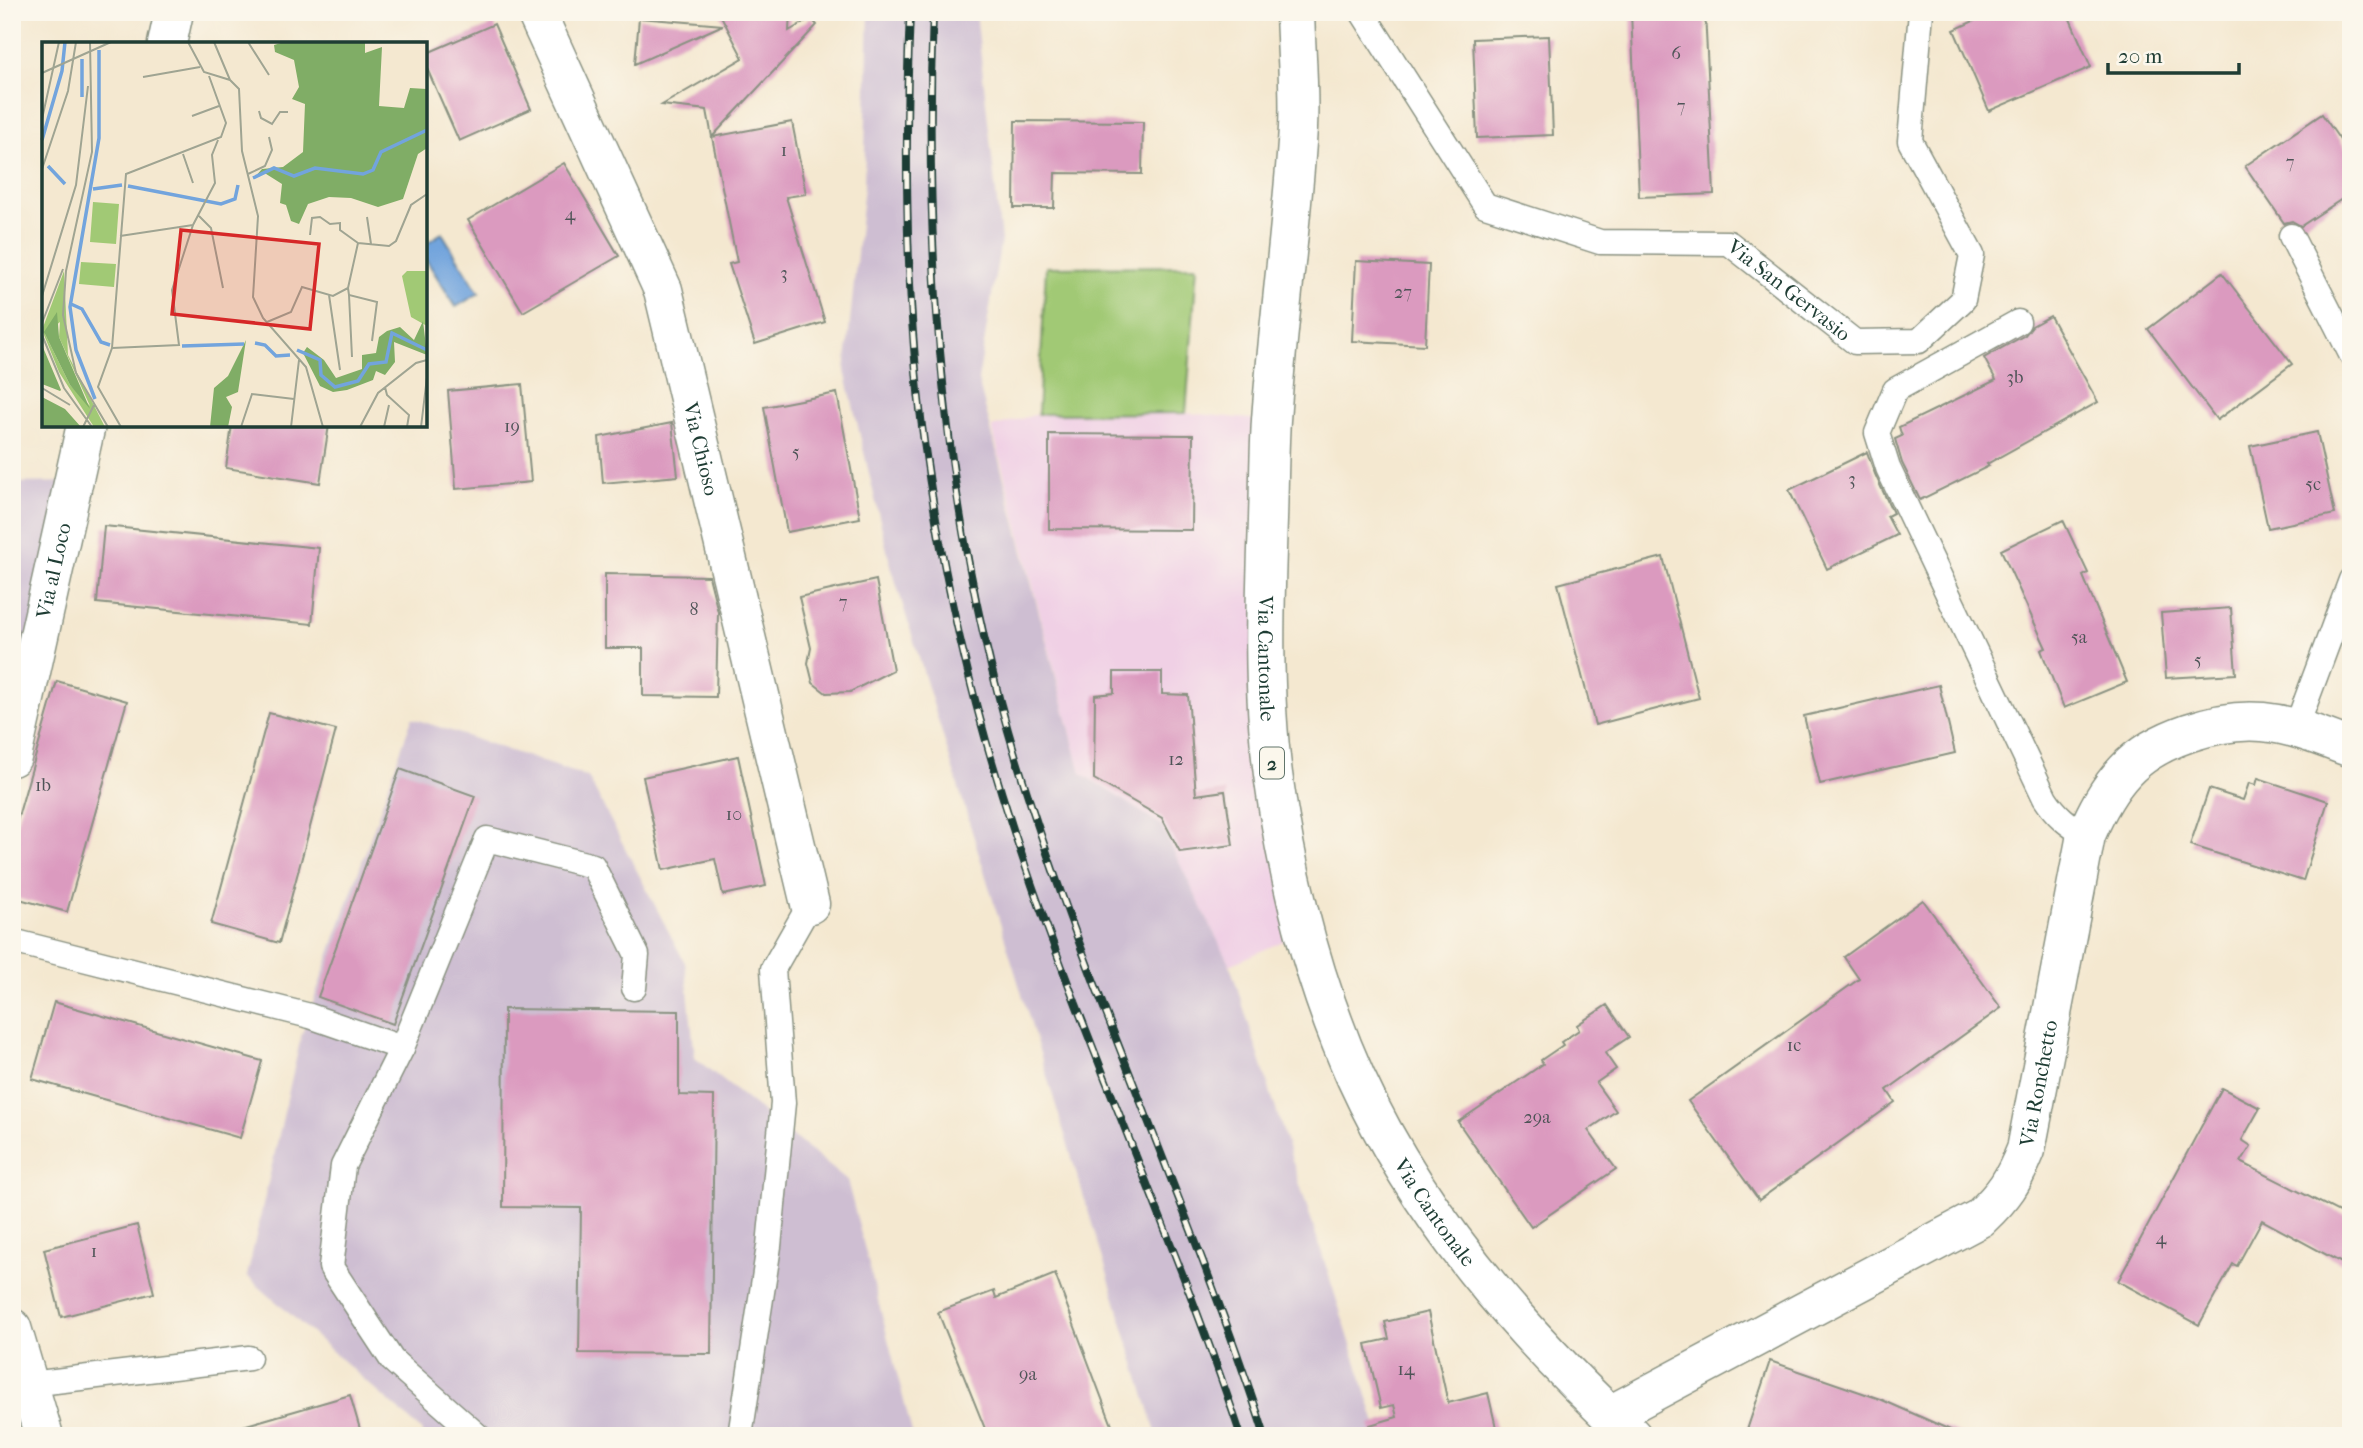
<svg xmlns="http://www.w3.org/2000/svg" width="2363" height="1448" viewBox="0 0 2363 1448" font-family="'IM FELL French Canon',serif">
	<rect width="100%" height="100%" fill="#fbf7ec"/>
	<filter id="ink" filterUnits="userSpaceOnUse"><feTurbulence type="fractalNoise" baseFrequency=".0143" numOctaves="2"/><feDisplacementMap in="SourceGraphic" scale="14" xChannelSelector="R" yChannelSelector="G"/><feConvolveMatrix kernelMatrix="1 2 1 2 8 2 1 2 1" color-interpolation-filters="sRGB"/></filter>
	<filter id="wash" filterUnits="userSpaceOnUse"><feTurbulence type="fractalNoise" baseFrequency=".00686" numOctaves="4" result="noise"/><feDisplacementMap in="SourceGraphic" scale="28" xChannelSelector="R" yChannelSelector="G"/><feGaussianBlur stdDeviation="1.57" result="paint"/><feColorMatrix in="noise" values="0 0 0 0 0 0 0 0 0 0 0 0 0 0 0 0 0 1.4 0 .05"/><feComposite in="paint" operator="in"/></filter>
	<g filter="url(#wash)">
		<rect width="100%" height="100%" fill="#f4e8d0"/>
		<polygon fill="#f0d0e5" points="1186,413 1271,421 1265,617 1303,932 1230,965 1160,824 1081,773 992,427 1038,414"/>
		<g fill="#cebed2">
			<polygon points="869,12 976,12 1001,240 978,380 1081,773 1160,824 1230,965 1380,1436 1157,1436 890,563 845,371 864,185"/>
			<polygon points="73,482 12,757 12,483"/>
			<polygon points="412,718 588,777 685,963 695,1058 847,1180 913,1436 423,1436 421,1430 247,1276 301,1037"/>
		</g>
		<polygon fill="#a1c975" stroke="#608354" stroke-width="2" points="1197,266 1186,413 1038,414 1046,267"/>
		<polygon fill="#72a4dd" stroke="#487088" stroke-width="2" points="442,233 479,293 456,307 425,258 425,244"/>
		<g id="blocks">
			<g fill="#db9abf">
				<polygon points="719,12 790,12 789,31 811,18 817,25 712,137 707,110 662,105 743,58"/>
				<polygon points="1631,12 1705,12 1714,194 1639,197"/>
				<polygon points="1993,12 2067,12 2091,67 1989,111 1954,30"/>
				<polygon points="639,18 723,25 635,64"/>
				<polygon points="494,24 531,109 459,141 425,64 425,54"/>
				<polygon points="1549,36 1553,135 1477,138 1473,39"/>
				<polygon points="2322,114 2351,156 2351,193 2301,226 2292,221 2284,223 2245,166"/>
				<polygon points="1015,121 1143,122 1142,174 1055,173 1054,208 1014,208"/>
				<polygon points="792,122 806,194 786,197 825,322 755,344 729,264 737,262 712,137"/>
				<polygon points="564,163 619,256 523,312 468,220"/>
				<polygon points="1356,261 1429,265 1425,345 1352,341"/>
				<polygon points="2222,273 2292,364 2217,420 2148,329"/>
				<polygon points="2050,316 2098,402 1987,464 1989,466 1920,500 1902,463 1895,439 1902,436 1899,427 1996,380 1984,358 2025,335 2032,326"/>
				<polygon points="522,384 531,482 456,489 448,391"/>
				<polygon points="837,393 860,518 787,532 764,407"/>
				<polygon points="672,423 678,476 603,483 599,437"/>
				<polygon points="232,425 329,425 320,483 226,468"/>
				<polygon points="2317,432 2335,514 2268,528 2250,446"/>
				<polygon points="1049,434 1193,435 1192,530 1049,529"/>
				<polygon points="1867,452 1875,474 1893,513 1887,516 1897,535 1827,569 1789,490"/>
				<polygon points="2063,520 2088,573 2083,576 2127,682 2064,708 2041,650 2046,648 2001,550"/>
				<polygon points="104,526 319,548 312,624 97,603"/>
				<polygon points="1663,557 1699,698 1595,725 1558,584"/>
				<polygon points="605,574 709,576 718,612 716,697 643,696 643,648 605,648"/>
				<polygon points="876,580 893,670 850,692 826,693 813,683 808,663 811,648 799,597"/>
				<polygon points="2231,608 2236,674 2166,678 2161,613"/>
				<polygon points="1114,672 1162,672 1162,694 1188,695 1196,795 1225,791 1233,845 1180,852 1162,818 1094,779 1095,695 1114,693"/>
				<polygon points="57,681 127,701 67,912 12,897 12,838"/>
				<polygon points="1939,685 1955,753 1820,784 1804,716"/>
				<polygon points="269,713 336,730 279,943 211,924"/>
				<polygon points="738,756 766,886 723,895 715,859 663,870 643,777"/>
				<polygon points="400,769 475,796 393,1024 318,997"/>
				<polygon points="2258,778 2328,801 2303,881 2190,845 2209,789 2243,800 2249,783 2256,785"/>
				<polygon points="1923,900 2001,1008 1887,1090 1895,1102 1759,1200 1688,1101 1859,979 1844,957"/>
				<polygon points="54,1002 262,1061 240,1138 32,1079"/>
				<polygon points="1607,1005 1629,1037 1605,1053 1616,1069 1596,1083 1616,1111 1588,1130 1616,1169 1531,1227 1458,1122 1543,1064 1541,1060 1563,1045 1561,1042 1579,1030 1577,1025"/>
				<polygon points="504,1009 679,1011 679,1095 714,1096 711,1354 579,1353 581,1208 503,1207"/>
				<polygon points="2222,1088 2260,1108 2242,1140 2251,1146 2241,1162 2351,1218 2351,1268 2262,1220 2237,1266 2233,1264 2199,1325 2118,1281"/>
				<polygon points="137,1225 154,1293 61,1317 44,1249"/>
				<polygon points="1055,1274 1116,1436 988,1436 938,1312 994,1291 996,1298"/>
				<polygon points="1428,1312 1448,1403 1488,1393 1498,1436 1372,1436 1370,1425 1397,1417 1394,1405 1381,1408 1366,1344 1389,1339 1385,1322"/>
				<polygon points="1770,1361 1880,1399 1964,1436 1745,1436"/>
				<polygon points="350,1395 362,1436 244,1436 243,1426"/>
			</g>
		</g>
	</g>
	<g filter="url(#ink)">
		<use href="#blocks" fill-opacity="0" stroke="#8a9282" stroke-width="2"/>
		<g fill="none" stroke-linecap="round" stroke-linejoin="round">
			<defs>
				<g id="lane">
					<path id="s1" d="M1362 12 1485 205 1600 242 1729 243 1855 342 1919 341 1963 300 1972 255 1910 141 1921 12"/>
					<polyline points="2291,236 2351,354"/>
					<path d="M2018 322 1895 390 1877 433 1888 468 2045 798C2056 815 2068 825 2086 835"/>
					<polyline points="2296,728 2351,580"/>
					<polyline points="12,941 310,1016 402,1048"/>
					<polyline points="30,1384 249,1358"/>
					<polyline points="478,1436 392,1360 331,1267 343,1166 402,1048 487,839 593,866 637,955 634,988"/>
					<polyline points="740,1436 769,1246 783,1103 773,969 810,904"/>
				</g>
				<g id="street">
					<path id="s2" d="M536 12 663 290 810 904"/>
					<polyline points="167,44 174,12"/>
					<path id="s3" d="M12 757 86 425"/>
					<polyline points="12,1328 44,1436"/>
					<path id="s4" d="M1610 1415 1980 1218C2005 1194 2013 1182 2026 1150L2086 835C2096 812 2107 790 2125 771 2155 738 2219 718 2263 722 2294 725 2322 737 2351 748"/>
				</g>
				<g id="primary">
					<path id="s5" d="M1295 12C1296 50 1300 90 1298 128 1292 225 1278 322 1271 420 1269 453 1269 487 1268 520 1265 604 1262 690 1273 774 1287 878 1313 982 1356 1078 1419 1216 1521 1334 1632 1436"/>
				</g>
			</defs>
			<use href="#lane" stroke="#8a9282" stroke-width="27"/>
			<use href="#street" stroke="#8a9282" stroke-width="41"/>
			<use href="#primary" stroke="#8a9282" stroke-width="41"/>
			<use href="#lane" stroke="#fff" stroke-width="24"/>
			<use href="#street" stroke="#fff" stroke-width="38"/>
			<use href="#primary" stroke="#fff" stroke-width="38"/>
			<defs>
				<g id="rail">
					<path d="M910 12C904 155 905 300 924 442 942 574 972 705 1014 832 1081 1036 1173 1232 1241 1436"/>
					<path d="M933 12C923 265 943 518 1017 761 1087 990 1191 1208 1265 1436"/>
				</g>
			</defs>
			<use href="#rail" stroke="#1f3d34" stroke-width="8"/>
			<use href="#rail" stroke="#fbf7ec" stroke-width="5" stroke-dasharray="16" stroke-linecap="butt"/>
		</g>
	</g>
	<g text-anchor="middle" stroke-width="7" stroke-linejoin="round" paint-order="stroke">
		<g font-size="18" fill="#4e5457">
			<text x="1676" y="59">6</text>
			<text x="1681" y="112">7</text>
			<text x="784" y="156">1</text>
			<text x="2290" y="168">7</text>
			<text x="570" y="220">4</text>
			<text x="784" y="279">3</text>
			<text x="1403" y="298">27</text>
			<text x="2015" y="383">3b</text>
			<text x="512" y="432">19</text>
			<text x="796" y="458">5</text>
			<text x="1852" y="485">3</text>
			<text x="2313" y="490">5c</text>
			<text x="843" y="608">7</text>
			<text x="694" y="615">8</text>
			<text x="2079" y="643">5a</text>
			<text x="2198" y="666">5</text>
			<text x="1176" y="765">12</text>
			<text x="43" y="791">1b</text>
			<text x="734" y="820">10</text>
			<text x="1794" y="1051">1c</text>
			<text x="1537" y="1123">29a</text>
			<text x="2161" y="1244">4</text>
			<text x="94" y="1257">1</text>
			<text x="1406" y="1375">14</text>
			<text x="1028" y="1380">9a</text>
		</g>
		<rect fill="#fbf7ec" stroke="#61756b" stroke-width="2" x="1260" y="747.5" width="24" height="31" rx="5"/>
		<g font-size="19" font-weight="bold" fill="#1f3d34">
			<text x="1272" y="770">2</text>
		</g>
		<g font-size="21" fill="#1f3d34" stroke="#fbf7ec">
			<text dy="7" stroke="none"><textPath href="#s1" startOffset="555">Via San Gervasio</textPath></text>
			<text dy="7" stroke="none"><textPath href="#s2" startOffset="469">Via Chioso</textPath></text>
			<text dy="7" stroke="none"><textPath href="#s3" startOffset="191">Via al Loco</textPath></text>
			<text dy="7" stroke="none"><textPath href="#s5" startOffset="648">Via Cantonale</textPath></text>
			<text dy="7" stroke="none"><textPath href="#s4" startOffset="570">Via Ronchetto</textPath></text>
			<text dy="7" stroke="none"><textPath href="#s5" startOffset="1236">Via Cantonale</textPath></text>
		</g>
	</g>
	<g transform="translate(42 42)">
		<rect width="385" height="385" fill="#f4e8d0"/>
		<path d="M51 160 77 162 74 202 48 200ZM39 220 74 222 72 245 37 242ZM22 229 26 313 63 385H52L17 330 0 288ZM18 280 17 295 48 364 28 343 3 292ZM365 229H385V284L369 275 360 234Z" fill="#a1c975" fill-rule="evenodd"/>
		<path d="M242 0H323V11L340 5 337 64 362 66 368 46 385 47V106L376 112 361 157 336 165 309 156 287 155 266 162 257 182 249 179 244 163 238 161 240 142 221 130 211 137 220 127 241 125 261 110 263 62 250 57 257 45 252 18 233 10 232 3ZM15 270 17 295 48 367 28 343 2 290ZM381 279 385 313 352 300 353 320 343 333 334 329 331 338 305 348 291 350 278 344 261 311 265 305 282 318 294 336 320 327V313L334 311 337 295 345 289 358 285 372 298ZM204 298 196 350 184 355 190 365 186 385H168L172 346 186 334ZM0 303 19 348 18 349 0 342ZM0 355 23 367 39 385H0Z" fill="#80ad66"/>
		<path fill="none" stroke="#72a4dd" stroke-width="3.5" d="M40 17V55M0 98 20 29 23 0M6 124 23 142M211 136 232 126 252 134 273 126 321 132 331 128 339 110 385 88M86 144 179 162 193 157 196 143M51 147 80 143M29 262 40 267 59 300 68 303M213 301 223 303 234 314 248 313M140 304 202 302M255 308 278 318 279 333 293 345 316 339 327 322 344 320 350 291 385 308M53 357 34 308 28 265 57 96V8"/>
		<path fill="none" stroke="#9fa492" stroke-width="2" d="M48 0 50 110 24 229 21 273 34 331 66 385M146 0 162 30 188 38 197 47 200 109 216 174 211 255 221 276 264 325 281 385M172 0 188 38M206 0 227 33M0 31 69 0M101 35 158 25M217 69 219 76 230 82 238 70H246M150 74 177 64M0 77 17 0M141 112 151 141M0 127 26 49 34 0M206 132 223 124 230 108 227 95M157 174 169 186 181 246M325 175 329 202M268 193 270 176 278 175 288 182 298 181V188L316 201M78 194 151 183M316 201 347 204 354 199 369 163 385 152M306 246 307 253 335 260 330 299M287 253 298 328M307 253 310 315M0 254 34 143 46 44M225 280 249 270 260 245 291 254 306 246 316 201M0 281 21 227M0 293 22 346 50 385M70 306 137 303 130 248 151 183 173 141 170 113 176 98M343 345 345 353 367 373 365 385M0 346 28 363M41 385 52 363M79 385 56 345 70 306 84 132 179 95 184 81 167 34M199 385 210 352 252 357M249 385 257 318M318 385 336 351 374 321 385 318M342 385 347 363M379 385 385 335"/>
		<path fill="#d62828" fill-opacity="0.15" stroke="#d62828" stroke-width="3.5" d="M139 188 277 202 268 287 130 272Z"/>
		<rect width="385" height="385" fill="none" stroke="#1f3d34" stroke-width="3.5"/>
	</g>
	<rect width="2363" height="1448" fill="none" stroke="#fbf7ec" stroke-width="42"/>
	<path d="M2108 63v10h131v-10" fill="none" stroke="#1f3d34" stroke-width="3.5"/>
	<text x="2118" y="63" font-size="21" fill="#1f3d34" stroke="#fbf7ec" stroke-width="5" paint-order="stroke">20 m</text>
</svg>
